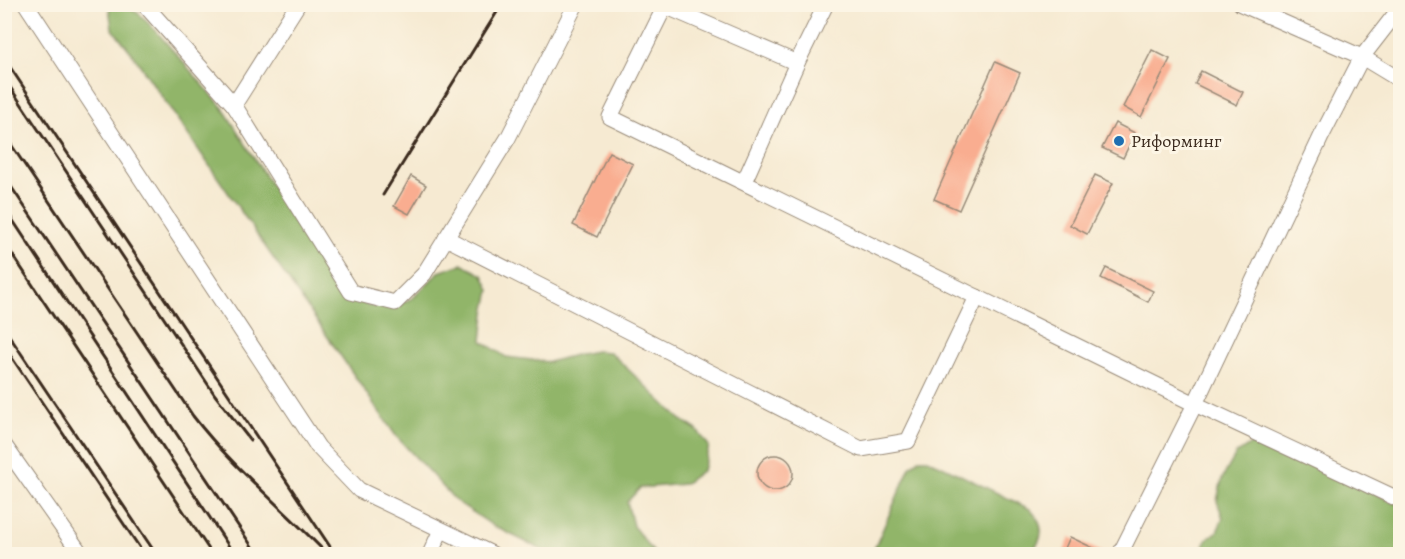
<svg xmlns="http://www.w3.org/2000/svg" width="1405" height="559" viewBox="0 0 1405 559" font-family="Alegreya,serif">
	<rect width="100%" height="100%" fill="#fcf5e5"/>
	<filter id="ink" filterUnits="userSpaceOnUse"><feTurbulence type="fractalNoise" baseFrequency=".0167" numOctaves="2"/><feDisplacementMap in="SourceGraphic" scale="12" xChannelSelector="R" yChannelSelector="G"/><feConvolveMatrix kernelMatrix="1 2 1 2 8 2 1 2 1" color-interpolation-filters="sRGB"/></filter>
	<filter id="wash" filterUnits="userSpaceOnUse"><feTurbulence type="fractalNoise" baseFrequency=".008" numOctaves="4" result="noise"/><feDisplacementMap in="SourceGraphic" scale="24" xChannelSelector="R" yChannelSelector="G"/><feGaussianBlur stdDeviation="1.35" result="paint"/><feColorMatrix in="noise" values="0 0 0 0 0 0 0 0 0 0 0 0 0 0 0 0 0 1.4 0 .05"/><feComposite in="paint" operator="in"/></filter>
	<g filter="url(#wash)">
		<rect width="100%" height="100%" fill="#f6ead2"/>
		<g fill="#91b569" stroke="#667044" stroke-width="1.5">
			<polygon points="122,5 138,13 156,31 223,108 327,275 348,297 370,306 394,306 413,298 439,272 462,264 483,275 490,290 485,313 482,341 506,357 549,362 575,355 596,351 610,352 680,419 697,430 709,446 703,470 684,484 640,488 627,502 633,526 655,554 550,554 492,525 456,501 396,436 131,52 112,28 109,8"/>
			<polygon points="1266,443 1400,505 1400,554 1200,554 1206,540 1217,532 1223,518 1217,501 1222,479 1236,454 1251,444"/>
			<path d="M919 459H928L1030 509C1045 525 1045 539 1029 554H872L910 467Z"/>
		</g>
		<g id="blocks">
			<g fill="#f9ad90">
				<polygon points="1152,50 1170,59 1141,117 1123,107"/>
				<polygon points="995,62 1020,73 959,210 934,199"/>
				<polygon points="1201,71 1243,92 1237,105 1195,84"/>
				<polygon points="1115,123 1135,133 1123,158 1102,148"/>
				<polygon points="609,152 633,164 597,237 573,225"/>
				<polygon points="1095,175 1113,183 1087,234 1070,225"/>
				<polygon points="411,176 426,185 409,214 394,206"/>
				<polygon points="1106,268 1153,291 1148,302 1101,278"/>
				<circle cx="775" cy="473" r="18"/>
				<polygon points="1070,537 1108,555 1062,555"/>
			</g>
		</g>
	</g>
	<g filter="url(#ink)">
		<use href="#blocks" fill-opacity="0" stroke="#988a78" stroke-width="1.5"/>
		<g fill="none" stroke-linecap="round" stroke-linejoin="round">
			<defs>
				<g id="minor">
					<polyline points="26,4 318,447 359,490 492,554"/>
					<polyline points="144,4 234,105 351,292 395,303 424,274 508,138 576,4"/>
					<polyline points="1241,4 1362,57 1400,80"/>
					<polyline points="797,63 665,6 610,117 1195,404 1400,500"/>
					<polyline points="234,105 298,4"/>
					<polyline points="744,182 797,63 826,4"/>
					<polyline points="446,238 861,449 908,441 977,297"/>
					<polyline points="4,445 81,554"/>
					<polyline points="430,554 441,530"/>
					<polyline points="1120,554 1195,404 1321,137 1362,57 1400,8"/>
				</g>
			</defs>
			<use href="#minor" stroke="#988a78" stroke-width="17"/>
			<use href="#minor" stroke="#fff" stroke-width="15"/>
			<g stroke="#3b2a1e" stroke-width="3">
				<polyline points="4,58 335,554"/>
				<polyline points="4,78 215,395 250,440"/>
				<path d="M4 134 193 416C232 467 283 508 327 554"/>
				<polyline points="4,176 257,554"/>
				<polyline points="383,195 502,4"/>
				<polyline points="4,207 234,554"/>
				<polyline points="4,242 212,554"/>
				<polyline points="4,328 156,554"/>
				<polyline points="4,346 144,554"/>
			</g>
		</g>
	</g>
	<circle fill="#1f6fb2" stroke="#fcf5e5" stroke-width="2" cx="1119" cy="141" r="6"/>
	<g text-anchor="middle" stroke-width="6" stroke-linejoin="round" paint-order="stroke">
		<g font-size="18" fill="#3b2a1e" stroke="#fcf5e5" text-anchor="start">
			<text x="1131" y="147">Риформинг</text>
		</g>
	</g>
	<rect width="1405" height="559" fill="none" stroke="#fcf5e5" stroke-width="24"/>
</svg>
